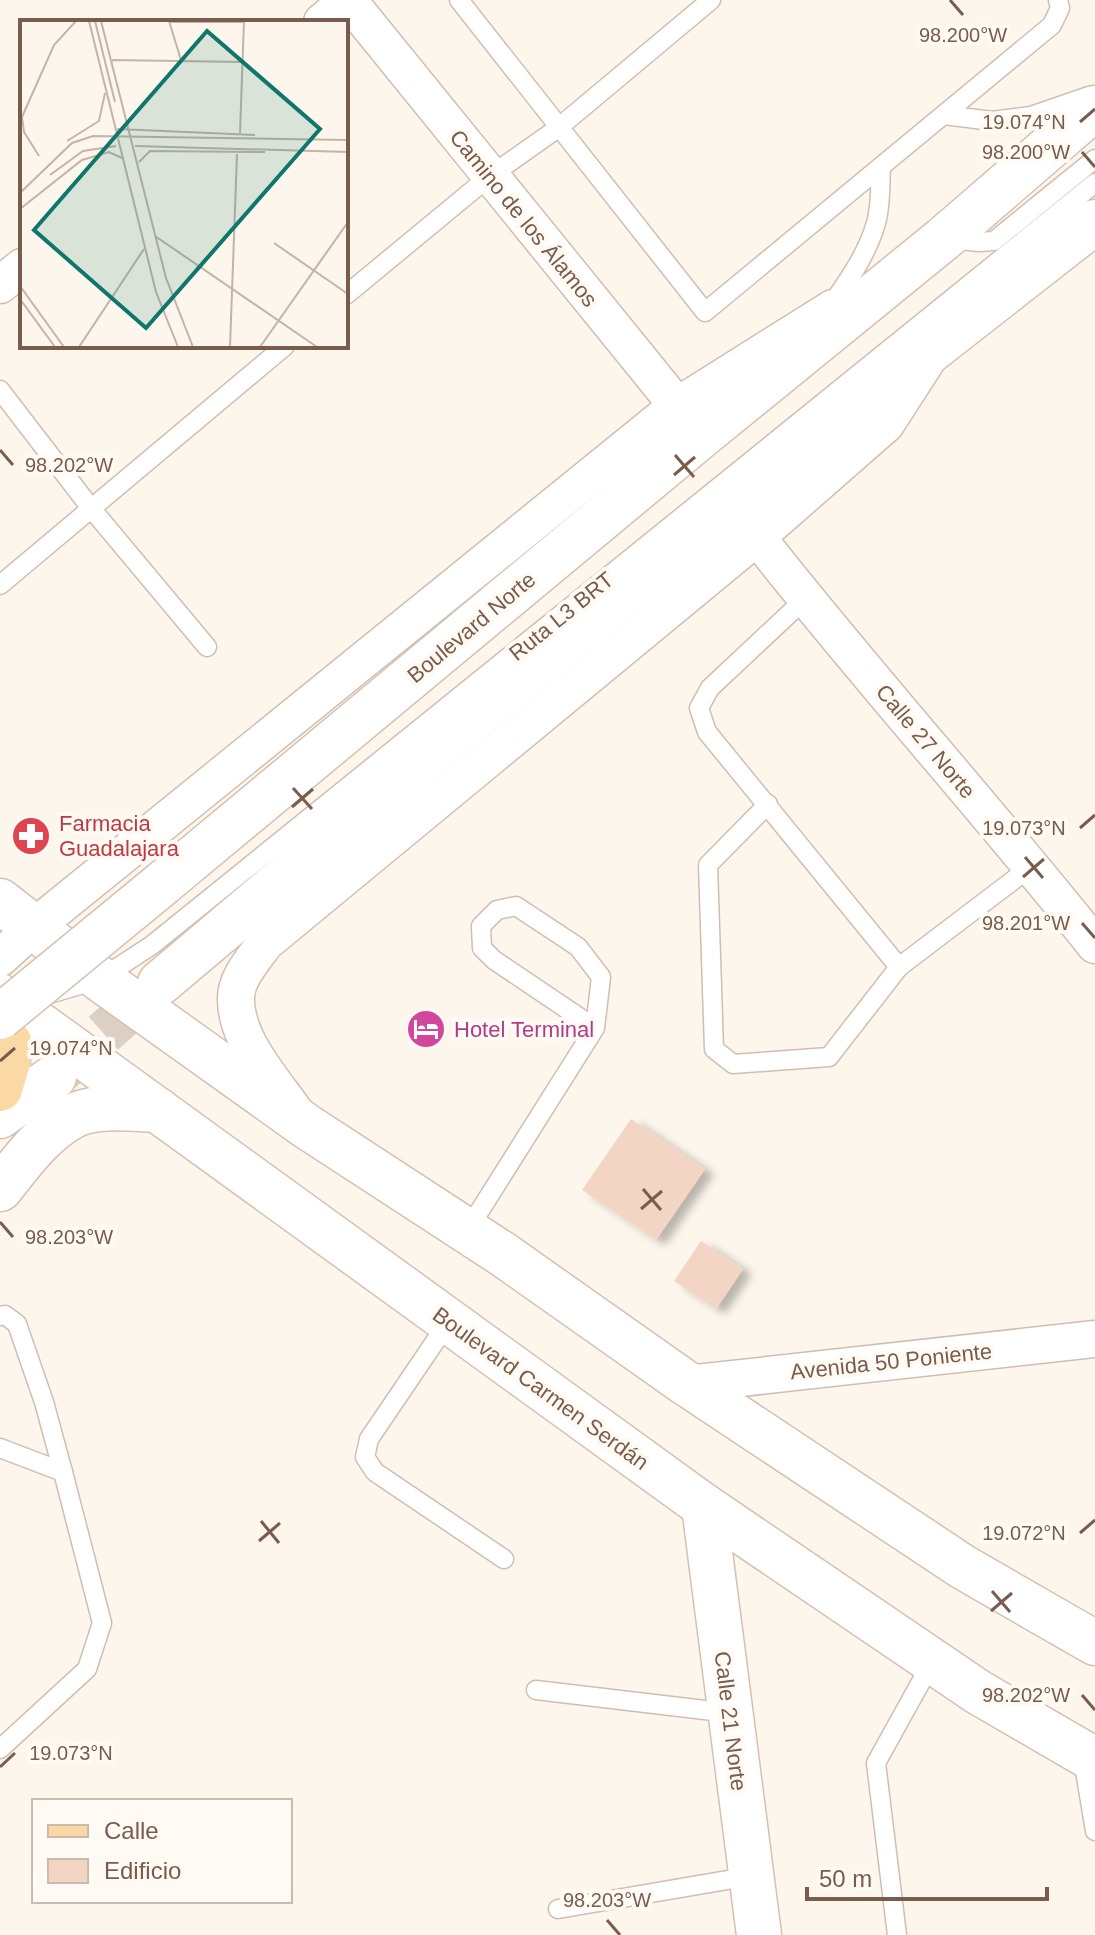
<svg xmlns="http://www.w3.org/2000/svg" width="1095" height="1935" viewBox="0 0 1095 1935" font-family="Helvetica,sans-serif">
	<defs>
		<filter id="shadow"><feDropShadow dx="9" dy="5" stdDeviation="4" flood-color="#0004"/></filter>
	</defs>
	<rect width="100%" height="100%" fill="#fdf6ec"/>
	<g fill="#f3d5c3" filter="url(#shadow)">
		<polygon points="631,1119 705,1169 656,1240 582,1190"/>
		<polygon points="701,1241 743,1269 716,1309 674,1281"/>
	</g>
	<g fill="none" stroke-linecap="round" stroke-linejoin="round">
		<polyline stroke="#dcd0c4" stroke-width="44" stroke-dasharray="44 22" stroke-linecap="butt" points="54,1077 160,983"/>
		<defs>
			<g id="lane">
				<polyline points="459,0 705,312 1052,25 1060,8 1058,0"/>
				<polyline points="944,115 992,121 1031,116 1089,96"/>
				<polyline points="951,239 979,242 994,241 1095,159"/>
				<polyline points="346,295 490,176 558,128 711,0"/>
				<path d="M827 311C846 284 867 255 876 223 881 206 880 185 881 167"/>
				<polyline points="0,390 90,507 207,647"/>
				<polyline points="0,585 285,346"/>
				<polyline points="805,599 710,688 699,708 707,732 899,967 1032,866"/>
				<polyline points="768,804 708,865 714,1049 733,1064 829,1057 899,967"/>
				<polyline points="49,994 100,979 152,945 1095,183"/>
				<polyline points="467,1231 595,1028 601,977 578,947 516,906 497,910 481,926 482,948 494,960 595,1028"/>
				<polyline points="0,1316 5,1315 17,1324 44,1402 63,1472"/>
				<polyline points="449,1321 369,1439 365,1457 375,1472 504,1559"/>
				<polyline points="0,1448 63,1472 102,1623 87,1669 0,1749"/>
				<polyline points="536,1690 730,1713"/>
				<polyline points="1083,1759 1095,1831"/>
				<polyline points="558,1909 751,1876"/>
				<polyline points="897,1935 876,1763 932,1662"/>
			</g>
			<g id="street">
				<polyline points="348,0 692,424"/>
				<polyline points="322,22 348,0"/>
				<polyline points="0,285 22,267"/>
				<path d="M757 537C866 676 985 807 1095 945"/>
				<polyline points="0,958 33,928 677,406 833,308"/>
				<path d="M293 1109C271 1078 235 1038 236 998 236 978 254 959 265 943L757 537 886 424 926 362"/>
				<polyline points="687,1384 1095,1339"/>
			</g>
			<g id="secondary">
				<polyline points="163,883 701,436 943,239 1095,108"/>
				<polyline points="0,901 100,979 306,1126 504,1255 687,1384 963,1567 1095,1643"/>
				<polyline points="160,983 423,761 742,498 1095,222"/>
				<polyline points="0,996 704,1506 978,1692 1095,1760"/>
				<polyline points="0,1116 54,1077"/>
				<path d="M0 1189C21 1163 41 1134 71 1117 95 1104 131 1109 158 1110"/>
				<polyline points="704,1506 759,1935"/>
			</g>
			<polyline id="primary" points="0,1089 8,1062 9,1042"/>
		</defs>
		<use href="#lane" stroke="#d1beb0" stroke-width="21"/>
		<use href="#street" stroke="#d1beb0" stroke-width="39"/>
		<use href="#secondary" stroke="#d6c0b0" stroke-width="47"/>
		<use href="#primary" stroke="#dad1cd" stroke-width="47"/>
		<use href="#lane" stroke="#fff" stroke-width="18"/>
		<use href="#street" stroke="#fff" stroke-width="36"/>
		<use href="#secondary" stroke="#fff" stroke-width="44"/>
		<use href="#primary" stroke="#fbd9a5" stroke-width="44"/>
		<defs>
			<polyline id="secondary-bridge" points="0,1017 163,883"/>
		</defs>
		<use href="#secondary-bridge" stroke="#d6c0b0" stroke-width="47" stroke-linecap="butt"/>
		<use href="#secondary-bridge" stroke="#fff" stroke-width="44"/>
	</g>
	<path fill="none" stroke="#7a5c4d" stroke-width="3" d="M950 0 963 15M1080 122 1095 109M1082 152 1095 167M0 450 13 465M675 455 694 477M674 475 695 457M293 788 312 809M292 807 313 789M1080 828 1095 815M1025 857 1043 878M1023 877 1044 859M1082 923 1095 938M0 1061 15 1048M643 1189 661 1210M641 1209 662 1191M0 1222 13 1237M261 1521 279 1543M1080 1533 1095 1520M259 1541 280 1523M992 1591 1010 1612M991 1611 1012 1593M1082 1695 1095 1710M0 1767 15 1753M607 1920 620 1935"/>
	<defs>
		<symbol id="pharmacy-disc" viewBox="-11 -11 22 22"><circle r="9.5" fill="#e0444e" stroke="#fffaf3"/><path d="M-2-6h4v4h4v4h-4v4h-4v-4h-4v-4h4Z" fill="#fff"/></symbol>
		<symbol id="hotel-disc" viewBox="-11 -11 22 22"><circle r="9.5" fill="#d1479c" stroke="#fffaf3"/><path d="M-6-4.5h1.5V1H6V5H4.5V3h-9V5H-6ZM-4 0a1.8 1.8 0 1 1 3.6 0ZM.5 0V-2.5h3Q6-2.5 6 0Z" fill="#fff"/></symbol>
	</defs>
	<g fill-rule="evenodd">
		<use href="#pharmacy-disc" x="9" y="814" width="44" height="44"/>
		<use href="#hotel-disc" x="404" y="1007" width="44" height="44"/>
	</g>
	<g text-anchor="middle" stroke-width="8" stroke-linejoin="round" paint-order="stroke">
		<g font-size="22" fill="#7a5c4d" stroke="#fffaf3">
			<text transform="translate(524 218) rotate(51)" y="8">Camino de los Álamos</text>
			<text transform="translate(561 616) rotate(-39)" y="8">Ruta L3 BRT</text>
			<text transform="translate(471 627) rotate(-40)" y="8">Boulevard Norte</text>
			<text transform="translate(926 741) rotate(50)" y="8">Calle 27 Norte</text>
			<text transform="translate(891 1361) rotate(-6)" y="8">Avenida 50 Poniente</text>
			<text transform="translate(541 1388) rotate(36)" y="8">Boulevard Carmen Serdán</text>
			<text transform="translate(731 1721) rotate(83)" y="8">Calle 21 Norte</text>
		</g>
		<g font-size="22" fill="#be3a42" stroke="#fffaf3" text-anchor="start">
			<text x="59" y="831">Farmacia<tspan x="59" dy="25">Guadalajara</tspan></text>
		</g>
		<g font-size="22" fill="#b23c85" stroke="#fffaf3" text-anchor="start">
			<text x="454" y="1037">Hotel Terminal</text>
		</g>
	</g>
	<g transform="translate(20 20)">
		<rect width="328" height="328" fill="#fdf6ec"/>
		<path fill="none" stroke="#c5b3a7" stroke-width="2" d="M69 1 136 272 158 327M75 1 95 82M81 1 146 258 173 327M149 1 161 40M150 2H224M92 40 223 42M97 109 235 115M220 113 224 1M47 121 79 101 85 73M115 126 328 132M19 136 4 112 2 97 34 25 56 1M119 142 130 131 245 132M30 155 63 131 96 126M0 173 52 123 73 116 328 120M0 189 62 140 89 132 102 138M135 216 297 327M254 223 328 274M0 266 44 327M0 279 35 327M59 327 124 229M210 327 217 134M240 327 328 202"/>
		<path fill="#0f766e" fill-opacity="0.15" stroke="#0f766e" stroke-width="4" d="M187 11 300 109 126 308 14 210Z"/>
		<rect width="328" height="328" fill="none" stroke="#7a5c4d" stroke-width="4"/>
	</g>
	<g font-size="20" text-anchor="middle" fill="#7a5c4d" stroke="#fffaf3" stroke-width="8" stroke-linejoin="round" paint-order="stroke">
		<text x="963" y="42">98.200°W</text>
		<text x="1024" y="129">19.074°N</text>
		<text x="1026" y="159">98.200°W</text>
		<text x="69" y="472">98.202°W</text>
		<text x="1024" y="835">19.073°N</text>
		<text x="1026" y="930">98.201°W</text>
		<text x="71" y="1055">19.074°N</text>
		<text x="69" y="1244">98.203°W</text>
		<text x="1024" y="1540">19.072°N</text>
		<text x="1026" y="1702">98.202°W</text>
		<text x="71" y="1760">19.073°N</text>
		<text x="607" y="1907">98.203°W</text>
	</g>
	<rect x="32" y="1799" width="260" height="104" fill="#fffaf3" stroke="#cabbb1" stroke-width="2"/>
	<rect x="48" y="1825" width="40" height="12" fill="#fbd9a5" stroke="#cabbb1" stroke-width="2"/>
	<text x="104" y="1839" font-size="24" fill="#7a5c4d">Calle</text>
	<rect x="48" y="1859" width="40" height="24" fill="#f3d5c3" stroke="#cabbb1" stroke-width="2"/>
	<text x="104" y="1879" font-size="24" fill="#7a5c4d">Edificio</text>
	<path d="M807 1887v12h240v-12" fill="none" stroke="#7a5c4d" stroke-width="4"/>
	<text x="819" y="1887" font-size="24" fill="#7a5c4d" stroke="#fffaf3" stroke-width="6" paint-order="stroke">50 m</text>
</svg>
